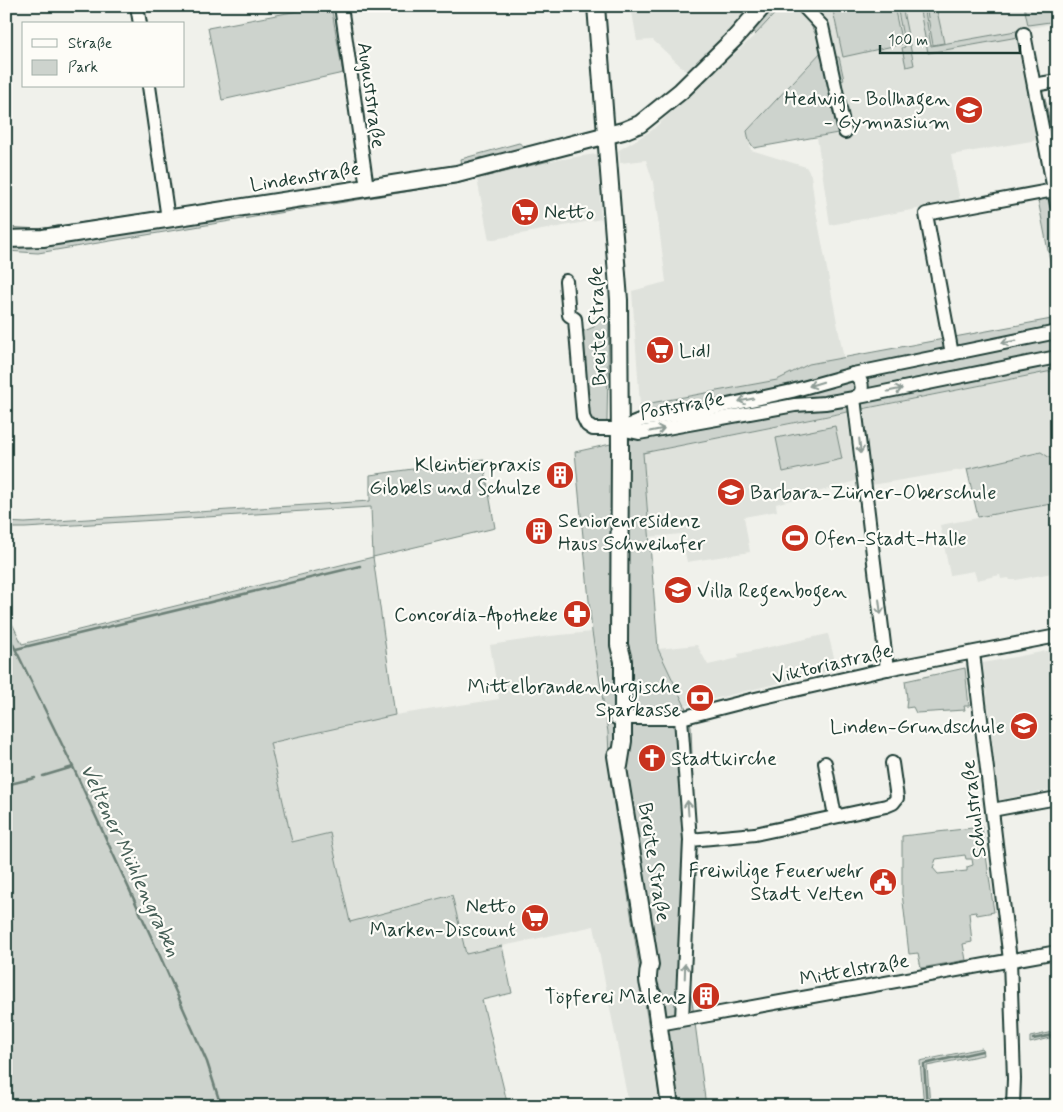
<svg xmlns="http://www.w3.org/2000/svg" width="1063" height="1112" viewBox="0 0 1063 1112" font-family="Mynerve,sans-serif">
	<rect width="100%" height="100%" fill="#f0f1eb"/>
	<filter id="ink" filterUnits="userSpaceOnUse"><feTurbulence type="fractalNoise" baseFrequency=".02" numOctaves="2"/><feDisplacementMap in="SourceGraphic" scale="10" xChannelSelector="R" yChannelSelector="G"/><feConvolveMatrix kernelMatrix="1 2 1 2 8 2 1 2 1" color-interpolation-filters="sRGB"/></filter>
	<g filter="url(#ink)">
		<g fill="#dfe2dc">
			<polygon points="631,6 752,6 708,54 688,73 653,40 637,41"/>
			<polygon points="782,6 795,6 808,19 823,50 747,131 751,150 806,167 811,175 815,206 844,359 809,364 777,380 640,405 632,291 666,282 653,182 646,160 620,163 619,150 651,131 755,35"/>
			<polygon points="814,6 919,6 929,53 1018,36 1037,140 951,155 960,201 830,225 817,137 845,132 839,81 844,80 839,57 834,57 824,22"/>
			<polygon points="924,6 1057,6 1057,23 931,47"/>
			<polygon points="596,154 598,156 601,219 489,240 477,179 549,161"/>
			<polygon points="1057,370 1057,478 1053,460 1041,452 967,469 872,485 861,410"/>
			<polygon points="847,413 856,481 776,504 777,511 744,517 750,552 687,562 681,534 650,537 643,453"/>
			<polygon points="1057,503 1057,572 1016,580 1010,580 1009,578 1001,579 1000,575 977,580 974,571 950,575 940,525"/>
			<polygon points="592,632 608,732 610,779 661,1106 629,1106 594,926 466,954 452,895 350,923 330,833 292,842 270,743 395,715 499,699 490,645 550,636"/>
			<polygon points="828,634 837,669 685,706 658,649 697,645 708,665 739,658 738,654"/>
			<polygon points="1057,649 1057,789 999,800 983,663"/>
		</g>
		<g fill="#cdd3cd" stroke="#768880" fill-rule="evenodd">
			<polygon points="324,6 331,6 343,73 222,100 208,28"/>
			<polygon points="752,6 782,6 755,35"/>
			<polygon points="795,6 814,6 824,22 834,57 839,57 844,80 840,81 849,131 754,148 749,141 747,131 823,50 808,19"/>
			<polygon points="832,6 894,6 902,44 843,57"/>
			<polygon points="897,6 902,6 914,65 906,67 902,48 905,47"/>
			<polygon points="919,6 924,6 931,46 1027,29 1036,78 1045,98 1057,159 1057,296 1037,195 1047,193 1018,37 928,53"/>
			<polygon points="926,6 936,6 944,43 933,45"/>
			<polygon points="1024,6 1057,6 1057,21 1028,25"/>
			<polygon points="519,143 549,161 459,183 38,253 6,251 6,227 39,229 462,165 461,159"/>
			<path d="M609 317 607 421C598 425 592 423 587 415L581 336 584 331 594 327V319Z"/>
			<polygon points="1057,318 1057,370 643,453 658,649 685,706 691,726 695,843 688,971 706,1106 661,1106 610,779 608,732 592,632 575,452 642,437 642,440 640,405 777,380 809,364"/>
			<polygon points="835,426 842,459 783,472 776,438"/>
			<polygon points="1041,452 1053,460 1057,478 1057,503 978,517 967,469"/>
			<polygon points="483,459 495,528 373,557 395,715 270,743 292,842 330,833 350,922 452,895 466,954 502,946 512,993 482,1000 508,1106 6,1106 6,611 22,644 373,557 371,507 25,528 6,528 6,522 25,523 370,501 370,475"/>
			<polygon points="965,668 969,706 964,706 965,710 916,713 913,707 906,708 907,698 905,681"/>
			<path d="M982 827 994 912 977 915 976 912 969 913 972 942 963 944 966 960 921 968 918 953 909 954 902 893V836ZM965 855 966 859H972L973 865 967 867V871L938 874 933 868 936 859Z"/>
			<polygon points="1057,1031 1057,1036 1030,1043 1030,1037"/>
			<polygon points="982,1048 983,1055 927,1066 930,1106 924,1106 920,1061"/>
		</g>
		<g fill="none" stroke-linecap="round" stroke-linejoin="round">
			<g stroke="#6c8077" stroke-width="2.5">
				<polyline points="6,630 73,767 160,956 207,1062 221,1106"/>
				<polyline points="16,649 360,566"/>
				<polyline points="43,776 73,767"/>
				<polyline points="6,785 35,778"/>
				<polyline points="1033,1039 1057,1034"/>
				<polyline points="927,1106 924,1064 982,1051"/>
			</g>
			<defs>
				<g id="minor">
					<polyline points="137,6 140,24"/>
					<polyline points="341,6 367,188"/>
					<polyline points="803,6 822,26 845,132"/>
					<polyline points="1024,34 1057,205"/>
					<polyline points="1034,85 1057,81"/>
					<polyline points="149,86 168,219"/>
					<polyline points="566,281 569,315 575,319 583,417 587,425 593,429 620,429 639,433 795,405 825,403 854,398 1057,357"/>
					<polyline points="952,354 926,214 1054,190"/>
					<path d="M853 374C861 378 864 385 860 394L854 398"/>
					<polyline points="854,398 887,669"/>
					<polyline points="620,429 642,420 700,411 792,391 853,374 1057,332"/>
					<polyline points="973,653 1010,960 1014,1079 1013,1106"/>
					<polyline points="616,718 681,718 751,700 887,669 1057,636"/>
					<polyline points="681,718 690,840 682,1019"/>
					<polyline points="825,763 835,816"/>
					<polyline points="992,810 1057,798"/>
					<polyline points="690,840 755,834 886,806 893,803 897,798 892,763"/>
					<polyline points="659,1024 1057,952"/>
				</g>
				<g id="major">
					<polyline points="596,6 619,300 620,449 619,645 623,661 623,741 619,766"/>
					<polyline points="6,239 43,238 457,174 623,131 640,124 681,91 735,38 763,6"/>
					<path d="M616 756 650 965C646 977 648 990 655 999L670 1106"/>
				</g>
			</defs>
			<use href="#minor" stroke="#1f3d34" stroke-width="16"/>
			<use href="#major" stroke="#1f3d34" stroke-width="20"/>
			<use href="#minor" stroke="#fdfcf7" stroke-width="12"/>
			<use href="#major" stroke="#fdfcf7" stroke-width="16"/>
		</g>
		<defs><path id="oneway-shaft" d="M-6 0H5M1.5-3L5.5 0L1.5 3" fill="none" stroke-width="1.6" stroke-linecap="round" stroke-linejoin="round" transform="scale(1.25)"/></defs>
		<g stroke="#8e9c96">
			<use href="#oneway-shaft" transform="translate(1009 342) rotate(168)"/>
			<use href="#oneway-shaft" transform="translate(816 384) rotate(163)"/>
			<use href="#oneway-shaft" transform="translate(895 390) rotate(-12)"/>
			<use href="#oneway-shaft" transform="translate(746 400) rotate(168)"/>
			<use href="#oneway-shaft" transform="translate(657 430) rotate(-11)"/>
			<use href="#oneway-shaft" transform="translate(860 446) rotate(84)"/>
			<use href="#oneway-shaft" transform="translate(880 607) rotate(83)"/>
			<use href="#oneway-shaft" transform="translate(688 808) rotate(-94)"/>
			<use href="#oneway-shaft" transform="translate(685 971) rotate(-88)"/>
		</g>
	</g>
	<defs>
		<symbol id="school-disc" viewBox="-11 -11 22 22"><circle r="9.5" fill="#c8321e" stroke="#fdfcf7"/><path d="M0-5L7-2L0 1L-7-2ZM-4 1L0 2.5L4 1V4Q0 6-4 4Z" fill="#fff"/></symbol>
		<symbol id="supermarket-disc" viewBox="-11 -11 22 22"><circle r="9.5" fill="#c8321e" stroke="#fdfcf7"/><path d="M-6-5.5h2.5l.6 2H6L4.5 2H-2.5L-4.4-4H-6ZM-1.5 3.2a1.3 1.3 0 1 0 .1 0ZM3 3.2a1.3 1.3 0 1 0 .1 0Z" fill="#fff"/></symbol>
		<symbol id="building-disc" viewBox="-11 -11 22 22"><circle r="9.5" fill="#c8321e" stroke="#fdfcf7"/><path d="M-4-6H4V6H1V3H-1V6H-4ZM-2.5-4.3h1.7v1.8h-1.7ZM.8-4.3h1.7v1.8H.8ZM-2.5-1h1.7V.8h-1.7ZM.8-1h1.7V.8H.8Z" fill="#fff"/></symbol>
		<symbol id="stadium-disc" viewBox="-11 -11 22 22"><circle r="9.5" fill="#c8321e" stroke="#fdfcf7"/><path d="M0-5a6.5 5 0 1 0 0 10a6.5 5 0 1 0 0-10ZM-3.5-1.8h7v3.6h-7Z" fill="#fff"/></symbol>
		<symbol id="pharmacy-disc" viewBox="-11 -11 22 22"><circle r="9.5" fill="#c8321e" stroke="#fdfcf7"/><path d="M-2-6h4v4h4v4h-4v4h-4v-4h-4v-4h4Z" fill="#fff"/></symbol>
		<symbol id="bank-disc" viewBox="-11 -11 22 22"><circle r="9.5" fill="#c8321e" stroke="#fdfcf7"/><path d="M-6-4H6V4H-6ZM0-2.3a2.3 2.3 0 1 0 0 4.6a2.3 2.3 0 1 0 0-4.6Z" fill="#fff"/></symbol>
		<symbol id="church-disc" viewBox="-11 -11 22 22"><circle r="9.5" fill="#c8321e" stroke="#fdfcf7"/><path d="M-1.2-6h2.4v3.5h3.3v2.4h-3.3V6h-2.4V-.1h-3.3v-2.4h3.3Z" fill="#fff"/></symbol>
		<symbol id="civic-disc" viewBox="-11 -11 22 22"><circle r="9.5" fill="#c8321e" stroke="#fdfcf7"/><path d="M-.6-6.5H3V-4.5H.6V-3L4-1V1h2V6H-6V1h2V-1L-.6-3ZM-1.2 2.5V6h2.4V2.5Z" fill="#fff"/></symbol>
	</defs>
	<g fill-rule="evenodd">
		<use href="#school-disc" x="953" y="94" width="32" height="32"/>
		<use href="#supermarket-disc" x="509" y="196" width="32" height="32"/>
		<use href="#supermarket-disc" x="644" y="334" width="32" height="32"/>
		<use href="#building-disc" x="544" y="459" width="32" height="32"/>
		<use href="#school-disc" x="715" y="476" width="32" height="32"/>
		<use href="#building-disc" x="523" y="515" width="32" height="32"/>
		<use href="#stadium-disc" x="779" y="522" width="32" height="32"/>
		<use href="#school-disc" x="662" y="574" width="32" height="32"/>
		<use href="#pharmacy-disc" x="561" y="598" width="32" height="32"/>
		<use href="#bank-disc" x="684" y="682" width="32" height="32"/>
		<use href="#school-disc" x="1008" y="710" width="32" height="32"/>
		<use href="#church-disc" x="636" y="742" width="32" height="32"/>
		<use href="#civic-disc" x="867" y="866" width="32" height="32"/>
		<use href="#supermarket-disc" x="519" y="902" width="32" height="32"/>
		<use href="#building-disc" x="690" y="980" width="32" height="32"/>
	</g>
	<g text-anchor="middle" stroke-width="4.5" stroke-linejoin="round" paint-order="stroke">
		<g font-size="20" fill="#1f3d34" stroke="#fdfcf7">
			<text transform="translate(372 95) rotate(82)" y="7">Auguststraße</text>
			<text transform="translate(305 176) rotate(-9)" y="7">Lindenstraße</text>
			<text transform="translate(597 326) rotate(-92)" y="7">Breite Straße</text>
			<text transform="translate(682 405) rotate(-10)" y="7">Poststraße</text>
			<text transform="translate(832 663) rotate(-13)" y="7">Viktoriastraße</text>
			<text transform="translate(973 809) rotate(-97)" y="7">Schulstraße</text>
			<text transform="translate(655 862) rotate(81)" y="7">Breite Straße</text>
			<text transform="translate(854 969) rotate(-10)" y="7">Mittelstraße</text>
		</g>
		<g font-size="20" fill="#1f3d34" stroke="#fdfcf7" text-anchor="end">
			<text x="950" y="105">Hedwig - Bollhagen<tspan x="950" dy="23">- Gymnasium</tspan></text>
			<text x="544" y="219" text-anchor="start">Netto</text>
			<text x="679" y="357" text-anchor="start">Lidl</text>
			<text x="541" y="471">Kleintierpraxis<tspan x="541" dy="23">Gibbels und Schulze</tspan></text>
			<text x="750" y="499" text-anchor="start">Barbara-Zürner-Oberschule</text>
			<text x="558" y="527" text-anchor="start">Seniorenresidenz<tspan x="558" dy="23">Haus Schweihofer</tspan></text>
			<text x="814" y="545" text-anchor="start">Ofen-Stadt-Halle</text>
			<text x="697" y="597" text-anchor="start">Villa Regenbogen</text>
			<text x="558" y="621">Concordia-Apotheke</text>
			<text x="681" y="693">Mittelbrandenburgische<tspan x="681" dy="23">Sparkasse</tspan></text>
			<text x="1005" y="733">Linden-Grundschule</text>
			<text x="671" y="765" text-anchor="start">Stadtkirche</text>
			<text x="864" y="877">Freiwilige Feuerwehr<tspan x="864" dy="23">Stadt Velten</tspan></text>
			<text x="516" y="913">Netto<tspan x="516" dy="23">Marken-Discount</tspan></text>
			<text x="687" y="1003">Töpferei Malenz</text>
		</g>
		<g font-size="21" font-style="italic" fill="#455e56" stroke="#fdfcf7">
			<text transform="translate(131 860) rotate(65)" y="7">Veltener Mühlengraben</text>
		</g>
	</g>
	<rect width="1063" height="1112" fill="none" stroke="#fdfcf7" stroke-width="25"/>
	<rect x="12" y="12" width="1038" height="1087" fill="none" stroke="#1f3d34" stroke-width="2" filter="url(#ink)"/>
	<rect x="22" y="22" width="162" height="65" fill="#fdfcf7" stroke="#a4b0a9"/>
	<rect x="32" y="39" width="25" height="8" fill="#fdfcf7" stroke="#a4b0a9"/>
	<text x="68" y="48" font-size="15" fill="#1f3d34">Straße</text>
	<rect x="32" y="60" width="25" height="15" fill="#cdd3cd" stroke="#a4b0a9"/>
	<text x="68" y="72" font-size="15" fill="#1f3d34">Park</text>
	<path d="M880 45v8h140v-8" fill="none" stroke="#1f3d34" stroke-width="2.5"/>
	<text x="888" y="45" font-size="15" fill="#1f3d34" stroke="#fdfcf7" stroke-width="4" paint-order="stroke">100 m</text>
</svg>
